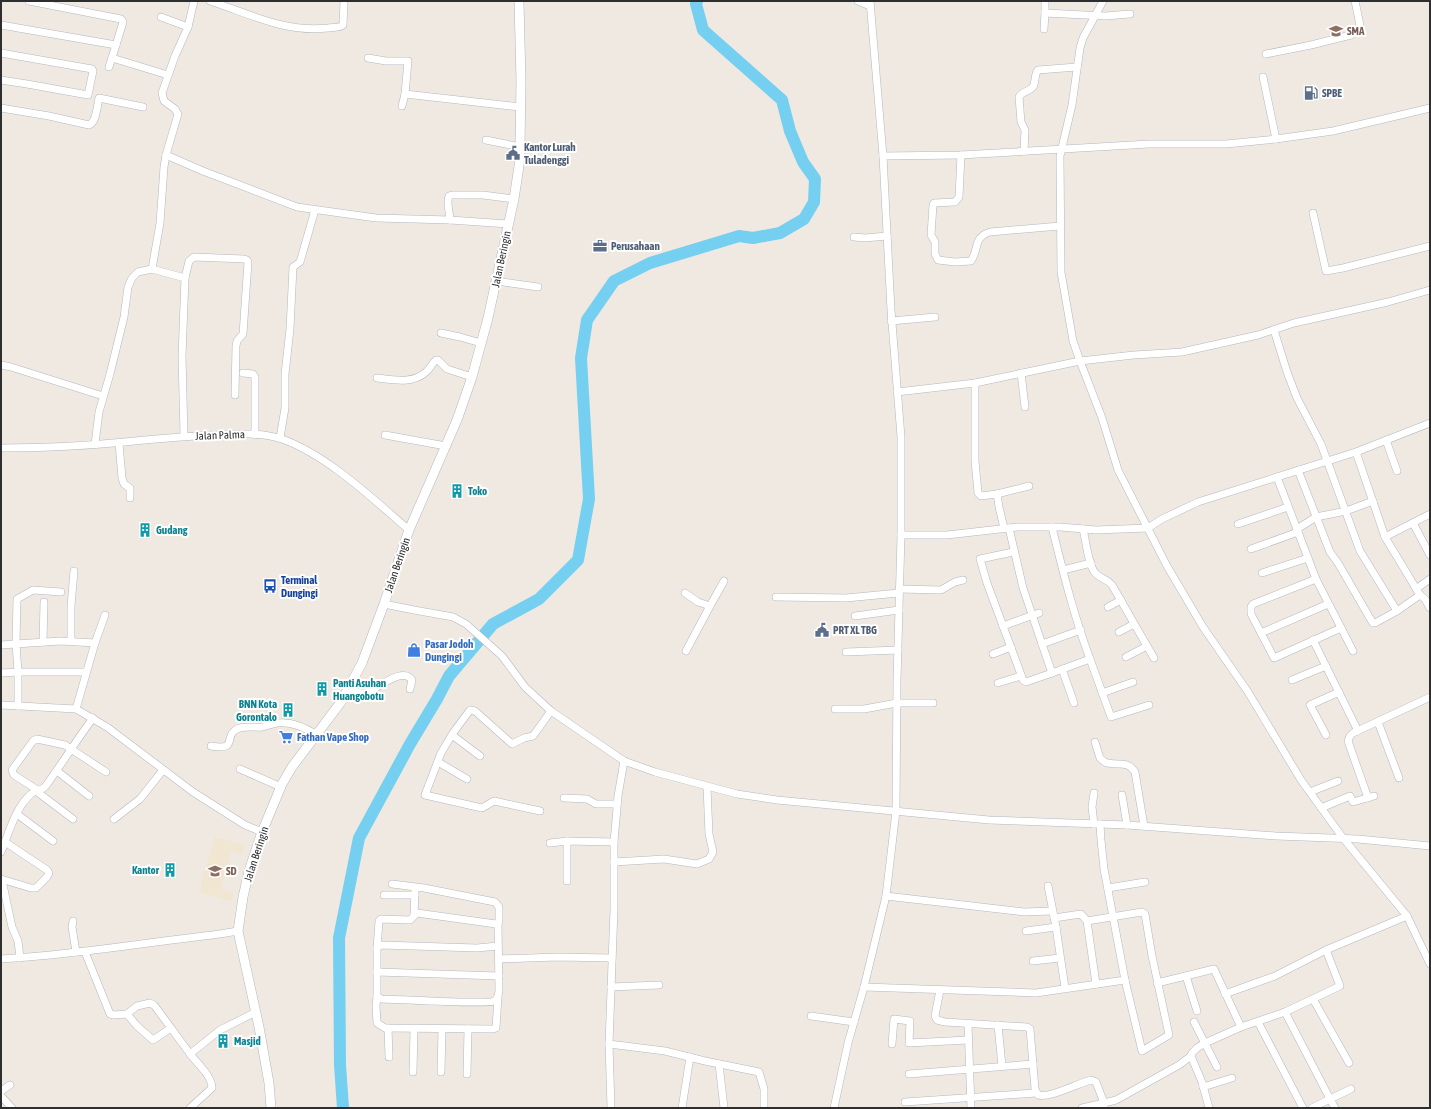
<svg xmlns="http://www.w3.org/2000/svg" width="1431" height="1109" viewBox="0 0 1431 1109" font-family="'Asap Condensed',sans-serif">
	<rect width="100%" height="100%" fill="#efe9e1"/>
	<polygon fill="#f0e6d1" points="215,837 245,845 242,854 231,851 221,889 234,893 231,901 199,892"/>
	<g fill="none" stroke-linecap="round" stroke-linejoin="round">
		<polyline stroke="#75cff0" stroke-width="12" points="343,1108 340,1065 339,938 359,838 410,744 437,699 449,676 493,624 539,599 578,560 589,499 581,358 587,320 614,281 650,263 716,243 739,236 753,238 780,233 804,219 814,202 815,179 803,162 790,131 782,100 703,30 696,4 697,1"/>
		<defs>
			<g id="minor">
				<path d="M210 1C250 14 285 33 328 28 334 27 339 28 343 25L344 1"/>
				<polyline points="858,1 870,6"/>
				<polyline points="1045,1 1045,13 1105,16 1130,14"/>
				<polyline points="1103,1 1083,38 1080,48 1072,105 1060,156 1061,272 1073,341 1080,361 1102,418 1118,470 1167,566 1203,627 1248,692 1301,780 1343,838 1407,916 1430,964"/>
				<polyline points="161,17 188,27"/>
				<polyline points="1,25 116,45 123,22 121,19 29,1"/>
				<polyline points="1044,29 1045,13"/>
				<polyline points="1,53 92,69 93,71 88,95 27,84 1,80"/>
				<polyline points="1266,54 1311,45 1351,35 1358,29 1360,25 1355,1"/>
				<polyline points="112,58 168,75"/>
				<polyline points="368,58 386,61 408,61 405,94 520,107"/>
				<polyline points="109,67 116,45"/>
				<polyline points="1263,77 1276,139"/>
				<polyline points="402,106 405,94"/>
				<path d="M1 108 49 116 89 125C97 122 97 105 99 98L143 107"/>
				<polyline points="486,140 520,147"/>
				<path d="M1024 151 1025 130 1021 122 1019 97C1022 91 1029 92 1033 87 1036 82 1034 75 1038 70L1077 67"/>
				<path d="M166 155 203 171 297 207 376 218 450 220C450 212 446 204 449 196L452 195H483L514 199"/>
				<path d="M961 155 959 197 955 202 934 203 933 205 931 235 935 242V254L938 260 955 262 971 261C979 250 973 237 990 232L1060 226"/>
				<polyline points="883,156 961,155 1149,144 1226,144 1276,139 1333,131 1430,108"/>
				<polyline points="1313,213 1326,271 1343,268 1430,246"/>
				<polyline points="450,220 508,224"/>
				<polyline points="854,237 865,238 887,236"/>
				<polyline points="152,269 160,223 164,167 166,155 178,114 175,109 164,101 162,93 175,56 188,27 194,1"/>
				<polyline points="185,278 189,261 194,257 244,259 247,260 248,262 243,334 237,341 236,346 235,395"/>
				<polyline points="496,281 538,287"/>
				<polyline points="891,321 935,317"/>
				<polyline points="1274,330 1287,372 1297,398 1321,444 1360,551 1397,611 1420,595"/>
				<polyline points="441,333 460,337 481,343"/>
				<polyline points="1,365 11,367 103,396"/>
				<polyline points="243,373 253,374 255,377 255,435"/>
				<polyline points="1021,373 1025,407"/>
				<path d="M377 378C393 380 413 384 426 372 430 369 432 363 436 360H438L447 369 472 377"/>
				<polyline points="975,383 975,461 978,493 981,496 997,494"/>
				<polyline points="897,392 975,383 1080,361 1134,355 1182,352 1258,335 1294,323 1388,302 1430,290"/>
				<polyline points="385,435 446,446"/>
				<polyline points="280,438 285,408 285,374 290,329 293,267 300,262 315,210"/>
				<polyline points="1386,440 1397,471"/>
				<polyline points="119,443 122,478 124,484 130,488 130,498"/>
				<polyline points="95,444 99,412 110,374 124,317 128,287 132,278 138,272 152,269 185,278 182,356 184,436"/>
				<path d="M1 448C42 448 84 446 125 442 155 439 185 436 216 435 237 434 262 432 282 439 327 455 373 499 409 530"/>
				<polyline points="1356,452 1385,537"/>
				<polyline points="1298,470 1330,552 1338,563 1371,620 1373,623 1375,623 1397,611"/>
				<polyline points="1277,477 1316,579 1353,651"/>
				<polyline points="1430,514 1385,537 1420,595 1425,599 1430,608"/>
				<polyline points="1413,523 1430,555"/>
				<polyline points="1238,524 1288,507"/>
				<path d="M1052 527C1063 572 1074 616 1090 659L1052 673 1042 644 1081 630"/>
				<polyline points="1004,528 999,507 997,494 1029,486"/>
				<polyline points="1009,528 1023,588 1042,644"/>
				<path d="M1083 529C1086 540 1088 566 1096 574 1102 579 1107 579 1112 585L1147 646 1126 657"/>
				<polyline points="1297,529 1316,517 1346,511 1373,501"/>
				<polyline points="901,535 947,535 1018,527 1060,527 1096,530 1148,528 1162,519 1198,502 1356,452 1430,423"/>
				<polyline points="1251,549 1298,532"/>
				<polyline points="1013,552 980,559 987,583 1023,680 1026,682 1052,673"/>
				<polyline points="1063,570 1091,563"/>
				<polyline points="1262,573 1308,558"/>
				<polyline points="1316,579 1253,604 1251,607 1251,614 1274,658 1341,628"/>
				<polyline points="899,589 941,590 955,582 963,580"/>
				<polyline points="1416,589 1430,579"/>
				<polyline points="685,593 698,602 710,606 686,651"/>
				<polyline points="776,597 846,598 899,593"/>
				<polyline points="384,604 414,610 453,617 466,624 502,656 525,687 551,711 624,761 655,772 737,794 777,800 989,820 1127,825 1276,836 1358,839 1430,846"/>
				<polyline points="710,606 724,581"/>
				<polyline points="1108,607 1121,600"/>
				<polyline points="855,616 899,610"/>
				<polyline points="1003,626 1039,613"/>
				<polyline points="1119,632 1134,624"/>
				<polyline points="1261,633 1328,604"/>
				<polyline points="1313,640 1358,731"/>
				<polyline points="71,641 71,606 74,571"/>
				<polyline points="43,642 44,602"/>
				<polyline points="95,643 105,615"/>
				<polyline points="1,645 60,641 95,643 76,709"/>
				<polyline points="1147,646 1154,658"/>
				<polyline points="846,652 898,650"/>
				<polyline points="993,654 1011,647"/>
				<polyline points="1090,659 1111,717 1149,705"/>
				<polyline points="1062,669 1074,703"/>
				<polyline points="1,673 18,672 86,672"/>
				<polyline points="1292,680 1326,666"/>
				<polyline points="998,683 1021,676"/>
				<path d="M348 691C354 692 361 694 367 692 378 689 402 666 412 680L410 689"/>
				<polyline points="1102,693 1133,682"/>
				<polyline points="1,705 76,709 107,727 193,792 245,825 262,832"/>
				<polyline points="18,706 18,672 16,644 17,599 33,590 61,592"/>
				<polyline points="835,709 864,709 897,703 933,703"/>
				<polyline points="1378,722 1399,778"/>
				<polyline points="452,735 480,756"/>
				<polyline points="1326,735 1310,705 1339,692"/>
				<path d="M1095 742 1100 758C1102 760 1105 763 1108 763 1120 766 1127 760 1135 772L1144 826"/>
				<path d="M211 746C239 751 223 736 237 729 245 725 254 728 262 727 267 726 272 724 277 723 292 721 305 728 317 735"/>
				<polyline points="438,762 467,779"/>
				<polyline points="240,769 281,787"/>
				<polyline points="57,771 89,796"/>
				<polyline points="36,791 73,819"/>
				<polyline points="39,791 14,775 12,770 33,741 37,739 65,745 106,772"/>
				<polyline points="1310,792 1338,781"/>
				<polyline points="1094,793 1092,807 1094,824"/>
				<polyline points="1122,795 1127,825"/>
				<polyline points="564,798 587,799 596,804 617,804"/>
				<polyline points="1368,798 1348,741 1350,736 1353,733 1430,697"/>
				<polyline points="1321,808 1350,796 1353,802 1374,796"/>
				<polyline points="540,811 494,801 482,808 425,795 441,753 453,733 470,710 475,711 512,744 524,738 533,736 551,711"/>
				<polyline points="17,814 53,841"/>
				<polyline points="114,819 140,799 163,770"/>
				<polyline points="567,841 567,881"/>
				<polyline points="550,843 567,841 614,842"/>
				<path d="M1 852C9 833 15 808 31 794 35 790 40 791 45 787 61 765 76 741 93 718"/>
				<polyline points="614,862 664,859 697,864 709,859 713,852 709,834 707,787"/>
				<polyline points="1,879 31,888 36,888 47,877 49,873 47,870 5,842"/>
				<polyline points="2,880 12,927 18,941 20,958"/>
				<polyline points="1048,886 1056,927 1065,988"/>
				<polyline points="1108,888 1145,882"/>
				<polyline points="384,895 415,895"/>
				<polyline points="886,896 1024,912 1052,911"/>
				<polyline points="414,915 415,891"/>
				<polyline points="1054,918 1081,914 1087,921 1096,984"/>
				<polyline points="73,921 72,927 76,952"/>
				<polyline points="1087,921 1142,912 1145,914 1152,956 1169,1035 1142,1051 1125,980"/>
				<path d="M498 923 499 991C498 995 498 999 494 1001 487 1005 396 999 381 999L377 996V948L381 945 477 948 498 946"/>
				<polyline points="1026,931 1056,927"/>
				<polyline points="377,948 379,921 381,919 410,920 417,913 496,924 499,922 499,907 495,902 424,888 392,884"/>
				<polyline points="85,952 110,1014 114,1015 127,1014 137,1026 153,1040 171,1028 190,1054 220,1030 256,1012"/>
				<path d="M1 959C53 956 105 949 156 942 184 938 211 936 238 931"/>
				<polyline points="499,959 557,957 612,958"/>
				<polyline points="1033,961 1060,958"/>
				<polyline points="377,972 499,976"/>
				<polyline points="1186,976 1197,1011"/>
				<polyline points="1157,983 1214,969 1241,1027"/>
				<polyline points="611,987 659,985"/>
				<polyline points="864,987 1036,993 1125,980 1104,869 1101,840 1100,824"/>
				<path d="M940 990 935 1016 937 1020 945 1022 1027 1027 1030 1029 1035 1089 1038 1095C1051 1098 1076 1084 1091 1080L1096 1082 1104 1103 1082 1108"/>
				<polyline points="1225,994 1275,976 1326,950 1407,916"/>
				<polyline points="377,996 376,1006 377,1023 385,1028 493,1029 496,1028 498,997"/>
				<polyline points="1313,999 1349,1063"/>
				<polyline points="1285,1012 1330,1099 1312,1108"/>
				<polyline points="127,1014 137,1006 150,1003 154,1005 171,1028"/>
				<polyline points="811,1016 854,1022"/>
				<polyline points="1194,1022 1217,1067"/>
				<polyline points="1258,1022 1303,1108"/>
				<polyline points="968,1024 971,1108"/>
				<polyline points="998,1025 1002,1066"/>
				<polyline points="388,1028 389,1057"/>
				<polyline points="609,1044 665,1051 705,1061 759,1072 764,1089 764,1108"/>
				<polyline points="892,1044 894,1019 910,1021 909,1043 968,1040"/>
				<path d="M190 1054C197 1063 212 1076 212 1088L190 1108"/>
				<polyline points="1191,1056 1202,1082 1209,1108"/>
				<polyline points="719,1064 724,1108"/>
				<polyline points="413,1072 414,1029"/>
				<polyline points="441,1072 442,1029"/>
				<polyline points="467,1074 468,1029"/>
				<polyline points="909,1074 1033,1064"/>
				<polyline points="1203,1087 1232,1078"/>
				<polyline points="1,1091 10,1085"/>
				<polyline points="1,1096 12,1108"/>
				<polyline points="905,1102 1036,1093"/>
				<polyline points="611,1108 609,1044 614,909 614,842 618,796 624,761"/>
				<polyline points="682,1108 690,1057"/>
				<polyline points="834,1108 848,1043 864,987 886,896 896,811 897,681 901,535 901,437 891,310 883,156 870,1"/>
				<polyline points="1104,1108 1104,1103 1116,1100 1179,1065 1191,1056 1192,1053 1197,1048 1205,1043 1241,1027 1285,1012 1340,986 1326,950"/>
				<polyline points="1335,1108 1330,1099 1351,1089"/>
			</g>
			<polyline id="tertiary" points="271,1108 269,1083 259,1027 238,931 243,897 249,871 262,832 282,784 292,767 341,702 362,663 384,604 409,530 457,420 472,377 488,318 514,199 519,166 520,147 521,81 519,1"/>
		</defs>
		<use href="#minor" stroke="#b4b7c1" stroke-width="8"/>
		<use href="#tertiary" stroke="#b4b7c1" stroke-width="10"/>
		<use href="#minor" stroke="#fff" stroke-width="7"/>
		<use href="#tertiary" stroke="#fff" stroke-width="9"/>
	</g>
	<defs>
		<symbol id="school-bare" viewBox="-9 -9 18 18"><path d="M0-5L7-2L0 1L-7-2ZM-4 1L0 2.5L4 1V4Q0 6-4 4Z" fill="#8d6e63" stroke="#fff" stroke-width="2.5" paint-order="stroke"/></symbol>
		<symbol id="fuel-bare" viewBox="-9 -9 18 18"><path d="M-5.5-6h7V0h2V4h1.3V-2.5L3-4.5l.8-.8L6-3V5H2.5V1h-1V6h-7ZM-4.2-4.7v3.2H.2V-4.7Z" fill="#5c6f8a" stroke="#fff" stroke-width="2.5" paint-order="stroke"/></symbol>
		<symbol id="civic-bare" viewBox="-9 -9 18 18"><path d="M-.6-6.5H3V-4.5H.6V-3L4-1V1h2V6H-6V1h2V-1L-.6-3ZM-1.2 2.5V6h2.4V2.5Z" fill="#5c6f8a" stroke="#fff" stroke-width="2.5" paint-order="stroke"/></symbol>
		<symbol id="office-bare" viewBox="-9 -9 18 18"><path d="M-6-3h4V-5.5h4V-3h4V5H-6ZM-1-4.5V-3h2v-1.5ZM-6 0V1H6V0Z" fill="#5c6f8a" stroke="#fff" stroke-width="2.5" paint-order="stroke"/></symbol>
		<symbol id="building-bare" viewBox="-9 -9 18 18"><path d="M-4-6H4V6H1V3H-1V6H-4ZM-2.5-4.3h1.7v1.8h-1.7ZM.8-4.3h1.7v1.8H.8ZM-2.5-1h1.7V.8h-1.7ZM.8-1h1.7V.8H.8Z" fill="#0f9aa8" stroke="#fff" stroke-width="2.5" paint-order="stroke"/></symbol>
		<symbol id="bus-bare" viewBox="-9 -9 18 18"><path d="M-5-6H5V4H4V6H2V4H-2V6H-4V4H-5ZM-3.5-4V0h7V-4ZM-3.5 1.2v1.5H-2V1.2ZM2 1.2v1.5H3.5V1.2Z" fill="#1a4fb4" stroke="#fff" stroke-width="2.5" paint-order="stroke"/></symbol>
		<symbol id="shop-bare" viewBox="-9 -9 18 18"><path d="M-5-2.5h2.3a2.7 3.5 0 0 1 5.4 0H5L5.5 6h-11ZM-1.5-2.5h3a1.5 2.3 0 0 0-3 0Z" fill="#3f7fe0" stroke="#fff" stroke-width="2.5" paint-order="stroke"/></symbol>
		<symbol id="supermarket-bare" viewBox="-9 -9 18 18"><path d="M-6-5.5h2.5l.6 2H6L4.5 2H-2.5L-4.4-4H-6ZM-1.5 3.2a1.3 1.3 0 1 0 .1 0ZM3 3.2a1.3 1.3 0 1 0 .1 0Z" fill="#3f7fe0" stroke="#fff" stroke-width="2.5" paint-order="stroke"/></symbol>
	</defs>
	<g fill-rule="evenodd">
		<use href="#school-bare" x="1326" y="21" width="20" height="20"/>
		<use href="#fuel-bare" x="1301" y="83" width="20" height="20"/>
		<use href="#civic-bare" x="503" y="143" width="20" height="20"/>
		<use href="#office-bare" x="590" y="236" width="20" height="20"/>
		<use href="#building-bare" x="447" y="481" width="20" height="20"/>
		<use href="#building-bare" x="135" y="520" width="20" height="20"/>
		<use href="#bus-bare" x="260" y="576" width="20" height="20"/>
		<use href="#civic-bare" x="812" y="620" width="20" height="20"/>
		<use href="#shop-bare" x="404" y="640" width="20" height="20"/>
		<use href="#building-bare" x="312" y="679" width="20" height="20"/>
		<use href="#building-bare" x="278" y="700" width="20" height="20"/>
		<use href="#supermarket-bare" x="276" y="727" width="20" height="20"/>
		<use href="#building-bare" x="160" y="860" width="20" height="20"/>
		<use href="#school-bare" x="205" y="861" width="20" height="20"/>
		<use href="#building-bare" x="213" y="1031" width="20" height="20"/>
	</g>
	<g text-anchor="middle" stroke-width="4" stroke-linejoin="round" paint-order="stroke">
		<g font-size="11" font-weight="bold" fill="#785e54" stroke="#fff" text-anchor="start">
			<text x="1347" y="35">SMA</text>
			<text x="226" y="875">SD</text>
		</g>
		<g font-size="11" font-weight="bold" fill="#4e5e75" stroke="#fff" text-anchor="start">
			<text x="1322" y="97">SPBE</text>
			<text x="524" y="151">Kantor Lurah<tspan x="524" dy="13">Tuladenggi</tspan></text>
			<text x="611" y="250">Perusahaan</text>
			<text x="833" y="634">PRT XL TBG</text>
		</g>
		<g font-size="11" fill="#2e2e2e" stroke="#fff">
			<text transform="translate(501 259) rotate(-78)" y="4">Jalan Beringin</text>
			<text transform="translate(220 435) rotate(-2)" y="4">Jalan Palma</text>
			<text transform="translate(397 565) rotate(-71)" y="4">Jalan Beringin</text>
			<text transform="translate(256 854) rotate(-72)" y="4">Jalan Beringin</text>
		</g>
		<g font-size="11" font-weight="bold" fill="#0d838f" stroke="#fff" text-anchor="start">
			<text x="468" y="495">Toko</text>
			<text x="156" y="534">Gudang</text>
			<text x="333" y="687">Panti Asuhan<tspan x="333" dy="13">Huangobotu</tspan></text>
			<text x="277" y="708" text-anchor="end">BNN Kota<tspan x="277" dy="13">Gorontalo</tspan></text>
			<text x="159" y="874" text-anchor="end">Kantor</text>
			<text x="234" y="1045">Masjid</text>
		</g>
		<g font-size="11" font-weight="bold" fill="#164399" stroke="#fff" text-anchor="start">
			<text x="281" y="584">Terminal<tspan x="281" dy="13">Dungingi</tspan></text>
		</g>
		<g font-size="11" font-weight="bold" fill="#366cbe" stroke="#fff" text-anchor="start">
			<text x="425" y="648">Pasar Jodoh<tspan x="425" dy="13">Dungingi</tspan></text>
			<text x="297" y="741">Fathan Vape Shop</text>
		</g>
	</g>
	<rect width="1431" height="1109" fill="none" stroke="#2e2e2e" stroke-width="4"/>
</svg>
